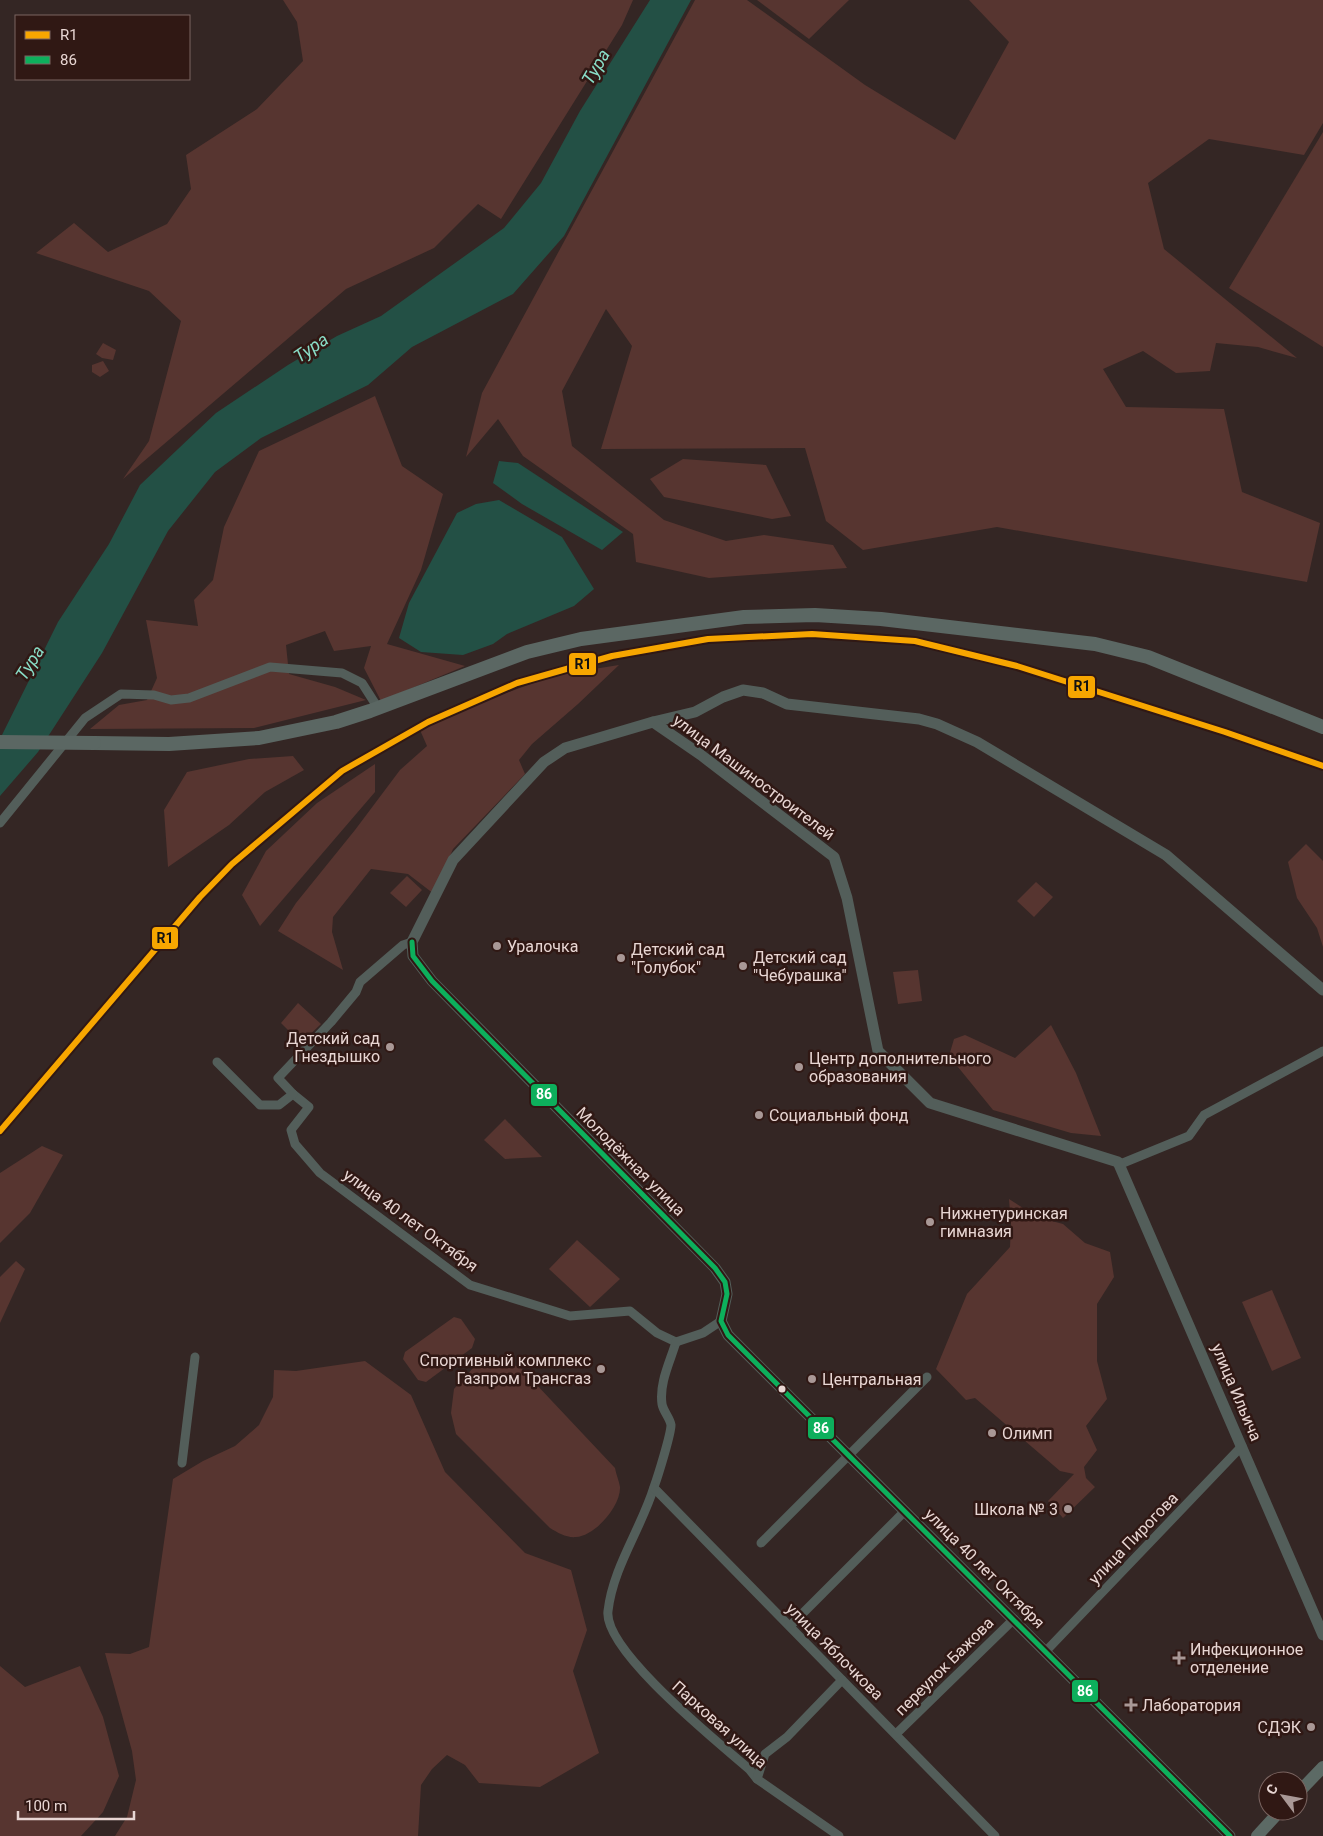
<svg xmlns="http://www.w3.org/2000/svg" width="1323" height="1836" viewBox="0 0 1323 1836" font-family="Roboto,sans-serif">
	<rect width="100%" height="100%" fill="#342624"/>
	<g fill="#573530">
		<polygon points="283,0 633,0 622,25 501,219 478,204 434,248 346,289 123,479 149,441 181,321 149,291 36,253 74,223 108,252 167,224 191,189 186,155 257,109 303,61 297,22"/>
		<polygon points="695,0 747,0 865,85 955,140 1009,42 969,0 1323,0 1323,123 1304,155 1209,139 1148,183 1164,249 1297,358 1258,347 1216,343 1210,371 1176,373 1143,351 1103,369 1126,407 1224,409 1242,492 1320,523 1307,582 997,527 863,550 826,521 805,448 601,449 632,346 606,309 562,391 572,446 664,520 726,541 764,535 833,545 847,568 709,578 636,562 633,534 523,456 498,419 466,457 482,393"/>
		<polygon points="757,0 849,0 809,39"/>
		<polygon points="1323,132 1323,347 1229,288"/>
		<polygon points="103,343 116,350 113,360 102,358 96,354"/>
		<polygon points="103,361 109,371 100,377 92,372 92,365"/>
		<polygon points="375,396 402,466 443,494 421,570 387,644 465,666 381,701 364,668 371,646 334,651 325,631 286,645 289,674 335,687 366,700 254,728 90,729 119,705 147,700 157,678 146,620 198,626 194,600 213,580 224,527 259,451"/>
		<polygon points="683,459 766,465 791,516 772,519 664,497 650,479"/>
		<polygon points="619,665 578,704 532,744 519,760 525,774 453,849 434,894 408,874 371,869 333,917 332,932 343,970 278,931 296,903 355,830 400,770 427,746 420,730 489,699 556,675"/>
		<polygon points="293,756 304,770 265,792 229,825 168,867 164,810 187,772 249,759"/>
		<polygon points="375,764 375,792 260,926 242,895 266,851 317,803"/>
		<polygon points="1306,844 1323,861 1323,947 1317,928 1297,898 1288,862"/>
		<polygon points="407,876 422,890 406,907 390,893"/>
		<polygon points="1036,882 1053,897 1034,917 1017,901"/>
		<polygon points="918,970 922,1001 898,1004 893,972"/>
		<polygon points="298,1003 321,1024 301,1043 281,1023"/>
		<polygon points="1051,1025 1076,1073 1101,1136 1071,1133 993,1110 949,1056 954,1039 965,1035 1015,1058"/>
		<polygon points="505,1119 542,1157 505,1159 484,1140"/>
		<polygon points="42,1146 63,1155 30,1213 0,1243 0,1173"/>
		<polygon points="1009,1199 1037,1217 1063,1224 1085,1243 1110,1252 1114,1277 1097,1304 1097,1361 1107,1399 1086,1426 1097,1450 1084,1467 1086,1478 1095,1487 1063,1518 1048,1501 1074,1474 1060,1471 975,1398 966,1400 936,1369 967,1294 1010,1247 1011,1225"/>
		<polygon points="577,1240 620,1279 590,1307 549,1269"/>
		<polygon points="16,1261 25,1269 0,1323 0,1277"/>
		<polygon points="1272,1290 1301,1358 1272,1371 1242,1302"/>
		<polygon points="454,1317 461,1319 475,1339 472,1348 426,1382 418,1380 403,1359 405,1352"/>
		<polygon points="365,1361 411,1395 445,1472 525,1553 571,1570 587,1630 573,1671 599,1753 540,1787 479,1783 465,1765 447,1755 432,1769 421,1785 418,1836 115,1836 127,1817 136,1780 132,1751 105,1653 130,1654 149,1647 173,1479 203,1461 235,1446 259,1425 273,1397 274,1370 296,1371"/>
		<path d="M493 1364 519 1366 615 1468C616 1474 619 1481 620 1487 621 1506 595 1536 576 1537 567 1538 558 1533 550 1528L456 1434 451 1413 454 1389 473 1368Z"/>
		<polygon points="0,1666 25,1687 80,1666 103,1717 119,1776 103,1812 81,1836 0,1836"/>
	</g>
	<g fill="#235045">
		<polygon points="650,0 691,0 564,236 513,294 412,347 368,385 261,438 215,472 168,531 102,653 38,752 0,796 0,739 58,622 109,544 140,485 216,413 288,365 337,336 381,316 504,228 541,183 580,111"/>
		<polygon points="499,461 518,463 623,532 602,550 522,504 493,483"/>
		<polygon points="499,500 562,537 594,589 574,606 507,634 493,644 463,655 421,652 399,638 409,603 457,513 476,504"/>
	</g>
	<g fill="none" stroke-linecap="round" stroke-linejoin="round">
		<g stroke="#535e5a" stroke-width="9">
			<polyline points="0,823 85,718 121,694 154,695 171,700 189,698 270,667 342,673 362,683 378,708"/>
			<polyline points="412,942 403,945 360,982 356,992 331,1022 278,1078 293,1094 309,1107 291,1130 295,1144 320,1173 470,1285 570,1316 630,1311 657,1333 676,1342"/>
			<polyline points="217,1062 260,1105 279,1105 293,1094"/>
			<polyline points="1118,1162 1123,1163 1189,1136 1204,1115 1323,1051"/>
			<path d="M676 1342C670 1362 659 1383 662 1404 663 1411 670 1418 671 1425 671 1434 658 1476 654 1487 641 1529 613 1567 608 1611 603 1650 718 1742 749 1769L757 1779 839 1836"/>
			<polyline points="676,1342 703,1333 721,1321"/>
			<polyline points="182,1463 195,1357"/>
			<polyline points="654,1488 995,1836"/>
			<polyline points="761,1543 927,1377"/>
			<polyline points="790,1626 905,1511"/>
			<polyline points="1046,1651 1242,1446"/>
			<polyline points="896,1734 1014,1619"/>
			<polyline points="757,1779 765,1754 787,1737 842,1680"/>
		</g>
		<g stroke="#535e5a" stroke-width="11">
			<polyline points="653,722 695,712 723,697 743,690 763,693 787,704 919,719 937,724 977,742 1166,855 1323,990"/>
			<polyline points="1230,1836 728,1335 721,1321 727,1294 725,1282 715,1268 432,981 413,956 412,942 453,860 544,762 565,748 653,722 701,755 834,857 847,898 878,1051 930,1103 1118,1162 1323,1635"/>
		</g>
		<g stroke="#5c6a65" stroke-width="12">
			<polyline points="1298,1793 1323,1767"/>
			<polyline points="1257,1836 1280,1811"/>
		</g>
		<polyline stroke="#5b6763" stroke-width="14" points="94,743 169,744 259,738 336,722 370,711 527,652 581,639 744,617 815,615 881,619 1095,644 1148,657 1323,727"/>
		<defs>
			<polyline id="rail" points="0,1131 200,897 232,864 268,833"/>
		</defs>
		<use href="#rail" stroke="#616260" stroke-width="4.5"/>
		<use href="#rail" stroke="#301814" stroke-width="2.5" stroke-dasharray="8" stroke-linecap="butt"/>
		<polyline stroke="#5b6763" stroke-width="14" points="0,742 94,743"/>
		<defs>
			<polyline id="bus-1" points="412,942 413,956 432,981 715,1268 725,1282 727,1294 721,1321 728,1335 1230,1836"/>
		</defs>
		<use href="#bus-1" stroke="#301814" stroke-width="9"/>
		<use href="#bus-1" stroke="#0daf5c" stroke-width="5"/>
		<defs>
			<polyline id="rail-1" points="0,1131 200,897 232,864 342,771 428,722 517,683 612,656 708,639 812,634 915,641 1017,666 1225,732 1323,766"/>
		</defs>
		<use href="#rail-1" stroke="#301814" stroke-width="10"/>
		<use href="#rail-1" stroke="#f7a600" stroke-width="6"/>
	</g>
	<g fill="#a99896" stroke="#301814" stroke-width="2">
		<circle cx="497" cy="946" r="5"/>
		<circle cx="621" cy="958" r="5"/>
		<circle cx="743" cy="966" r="5"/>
		<circle cx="390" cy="1047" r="5"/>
		<circle cx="799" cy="1067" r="5"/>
		<circle cx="759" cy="1115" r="5"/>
		<circle cx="930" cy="1222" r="5"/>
		<circle cx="601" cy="1369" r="5"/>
		<circle cx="812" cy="1379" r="5"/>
		<circle cx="992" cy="1433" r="5"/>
		<circle cx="1068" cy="1509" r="5"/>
		<path d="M1176.5 1650.5h5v5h5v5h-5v5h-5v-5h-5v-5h5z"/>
		<path d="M1128.5 1697.5h5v5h5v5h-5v5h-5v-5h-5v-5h5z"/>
		<circle cx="1311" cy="1727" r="5"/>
	</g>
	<circle fill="#e8d6d3" stroke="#301814" stroke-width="2" cx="782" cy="1389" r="4.5"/>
	<g text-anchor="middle" stroke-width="5" stroke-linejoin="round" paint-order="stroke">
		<g font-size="16" fill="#e8d6d3" stroke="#301814">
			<text transform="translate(754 777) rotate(37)" y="6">улица Машиностроителей</text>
			<text transform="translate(631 1161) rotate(45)" y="6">Молодёжная улица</text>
			<text transform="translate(411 1220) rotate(36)" y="6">улица 40 лет Октября</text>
			<text transform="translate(1237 1392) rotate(67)" y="6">улица Ильича</text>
			<text transform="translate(1133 1538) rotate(-46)" y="6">улица Пирогова</text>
			<text transform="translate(985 1568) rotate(45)" y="6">улица 40 лет Октября</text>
			<text transform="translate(835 1651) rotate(45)" y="6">улица Яблочкова</text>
			<text transform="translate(944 1666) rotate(-45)" y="6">переулок Бажова</text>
			<text transform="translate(720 1724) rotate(42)" y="6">Парковая улица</text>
		</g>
		<g font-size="16" fill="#e8d6d3" stroke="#301814" text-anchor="start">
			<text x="507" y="952">Уралочка</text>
			<text x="631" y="955">Детский сад<tspan x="631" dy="18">"Голубок"</tspan></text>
			<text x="753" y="963">Детский сад<tspan x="753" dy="18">"Чебурашка"</tspan></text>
			<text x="380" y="1044" text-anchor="end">Детский сад<tspan x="380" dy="18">Гнездышко</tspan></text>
			<text x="809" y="1064">Центр дополнительного<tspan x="809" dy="18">образования</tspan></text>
			<text x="769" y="1121">Социальный фонд</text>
			<text x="940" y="1219">Нижнетуринская<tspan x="940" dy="18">гимназия</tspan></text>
			<text x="591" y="1366" text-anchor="end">Спортивный комплекс<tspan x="591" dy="18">Газпром Трансгаз</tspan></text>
			<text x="822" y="1385">Центральная</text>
			<text x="1002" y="1439">Олимп</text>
			<text x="1058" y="1515" text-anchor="end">Школа № 3</text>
			<text x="1190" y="1655">Инфекционное<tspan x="1190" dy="18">отделение</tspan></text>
			<text x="1142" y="1711">Лаборатория</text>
			<text x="1301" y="1733" text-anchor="end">СДЭК</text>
		</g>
		<g font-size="18" font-style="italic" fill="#89ddc7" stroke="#301814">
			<text transform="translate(596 67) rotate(-60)" y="6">Тура</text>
			<text transform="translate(311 348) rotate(-34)" y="6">Тура</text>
			<text transform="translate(30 663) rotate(-58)" y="6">Тура</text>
		</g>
	</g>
	<g stroke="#301814" stroke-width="2">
		<rect x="568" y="652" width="29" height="24" rx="5" fill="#f7a600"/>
		<rect x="1067" y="675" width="29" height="24" rx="5" fill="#f7a600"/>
		<rect x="151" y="926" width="28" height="24" rx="5" fill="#f7a600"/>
		<rect x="530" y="1083" width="28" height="24" rx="5" fill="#0daf5c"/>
		<rect x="807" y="1416" width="28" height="24" rx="5" fill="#0daf5c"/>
		<rect x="1071" y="1679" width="28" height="24" rx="5" fill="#0daf5c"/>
	</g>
	<g font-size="14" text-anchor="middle" font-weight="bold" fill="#fff">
		<text x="544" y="1099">86</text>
		<text x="821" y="1433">86</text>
		<text x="1085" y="1696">86</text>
	</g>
	<g font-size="14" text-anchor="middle" font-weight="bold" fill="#111">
		<text x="583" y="669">R1</text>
		<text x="1082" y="691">R1</text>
		<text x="165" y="943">R1</text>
	</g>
	<rect x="15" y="15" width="175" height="65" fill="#301814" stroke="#7a6460"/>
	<rect x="25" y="31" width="25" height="8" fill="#f7a600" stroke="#7a6460"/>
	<text x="60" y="40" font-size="15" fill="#e8d6d3">R1</text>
	<rect x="25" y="56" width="25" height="8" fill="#0daf5c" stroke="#7a6460"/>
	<text x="60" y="65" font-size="15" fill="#e8d6d3">86</text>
	<g transform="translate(1283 1796) rotate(302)"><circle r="24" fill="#301814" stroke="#7a6460"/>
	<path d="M0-4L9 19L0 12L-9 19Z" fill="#a99896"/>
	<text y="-8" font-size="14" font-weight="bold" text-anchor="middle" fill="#e8d6d3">С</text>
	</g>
	<path d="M18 1811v8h116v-8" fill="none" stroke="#e8d6d3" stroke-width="2.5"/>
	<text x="25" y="1811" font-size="15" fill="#e8d6d3" stroke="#301814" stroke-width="4" paint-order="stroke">100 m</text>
</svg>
